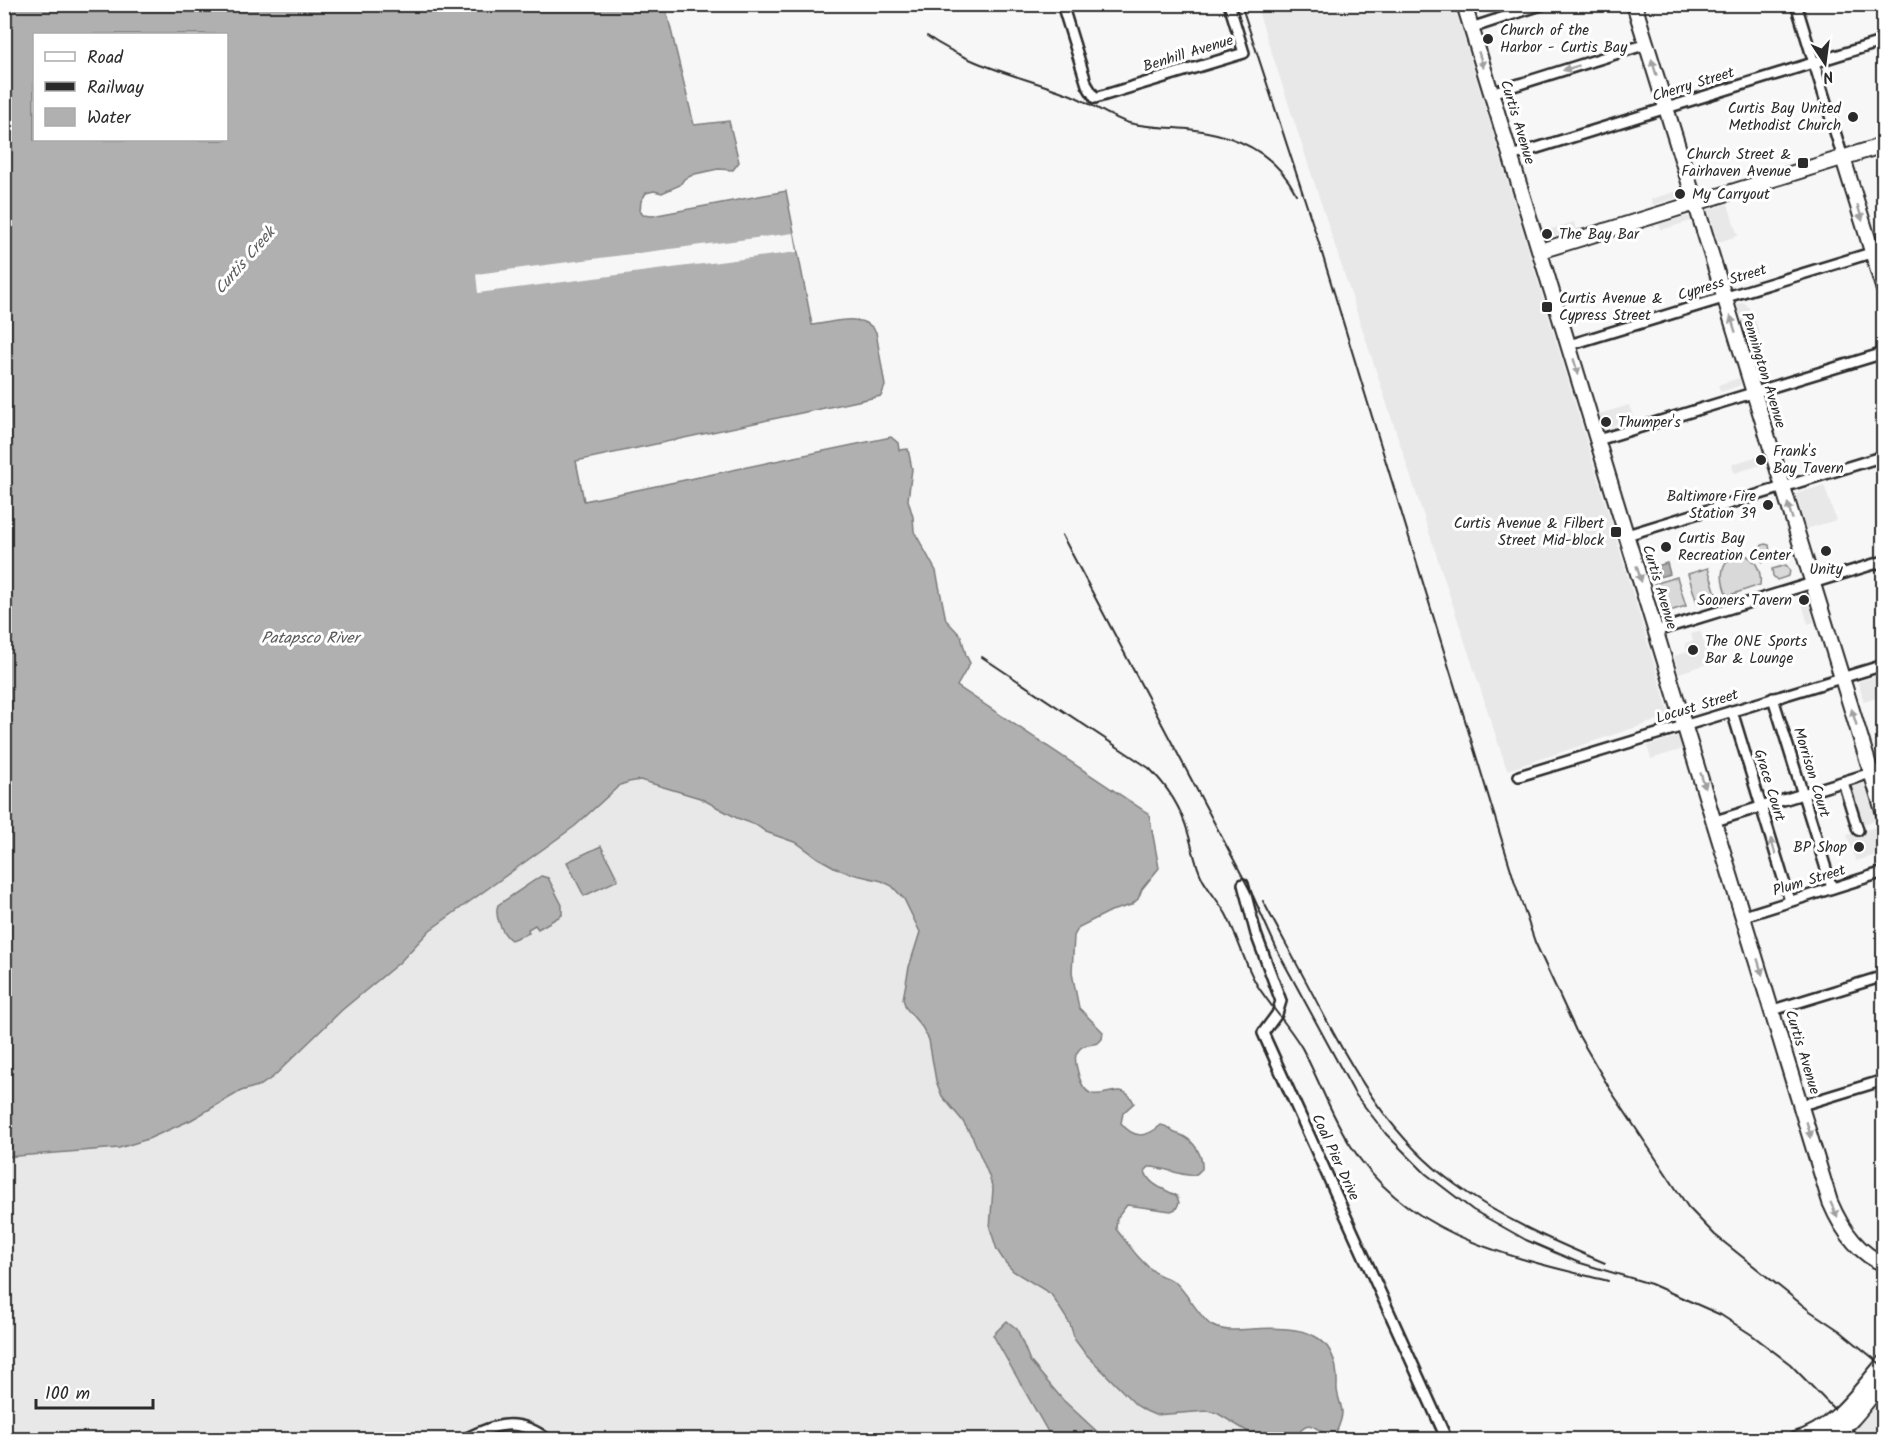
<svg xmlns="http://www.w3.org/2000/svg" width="1888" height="1444" viewBox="0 0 1888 1444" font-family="Kalam,sans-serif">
	<rect width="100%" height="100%" fill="#f7f7f7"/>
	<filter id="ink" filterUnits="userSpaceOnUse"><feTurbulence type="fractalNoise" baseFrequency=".0167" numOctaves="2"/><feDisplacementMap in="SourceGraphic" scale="12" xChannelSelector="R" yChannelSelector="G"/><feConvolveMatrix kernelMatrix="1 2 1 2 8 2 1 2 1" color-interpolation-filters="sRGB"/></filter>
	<g filter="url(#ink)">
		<g fill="#e8e8e8">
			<polygon points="1256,5 1454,5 1670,716 1507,770"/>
			<polygon points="1681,190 1683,196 1653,205 1651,199"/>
			<polygon points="1728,204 1738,236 1718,242 1708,210"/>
			<polygon points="1689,216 1691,221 1661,230 1659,224"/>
			<polygon points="1574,222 1576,229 1546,238 1544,231"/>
			<polygon points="1710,285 1712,291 1682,299 1681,294"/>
			<polygon points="1744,302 1752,311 1760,335 1747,339 1737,304"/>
			<polygon points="1739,378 1741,385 1721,392 1718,385"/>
			<polygon points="1629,405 1634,419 1604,429 1599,414"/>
			<polygon points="1762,455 1765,464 1734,473 1732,464"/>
			<polygon points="1824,485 1836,520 1806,529 1796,494"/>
			<polygon points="1806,595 1814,622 1808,624 1800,597"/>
			<polygon points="1700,631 1711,663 1679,673 1674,656 1687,652 1685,643 1693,641 1691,634"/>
			<polygon points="1876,676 1883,696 1864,702 1858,682"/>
			<polygon points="1679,736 1683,749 1651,759 1647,746"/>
			<polygon points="640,780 700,798 737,818 756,825 766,832 797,843 818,858 836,868 848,873 882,881 892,886 904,899 920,932 909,967 922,1027 929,1040 936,1081 942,1096 962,1121 973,1138 989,1176 993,1189 990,1228 997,1250 1005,1262 1013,1271 1051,1294 1070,1324 1075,1340 1155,1415 1208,1411 1217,1413 1250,1433 1270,1434 1277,1439 5,1439 4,1157 119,1148 148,1139 191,1120 241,1091 261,1085 273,1077 342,1010 400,962 430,930 575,826 620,785"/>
			<polygon points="1863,782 1878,820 1860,825 1848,786"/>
			<polygon points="1879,826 1883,841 1883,853 1856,861 1847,835"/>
			<polygon points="1883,1390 1883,1439 1849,1439 1846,1433"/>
		</g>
		<g fill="#d9d9d9" stroke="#828282" stroke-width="1.5">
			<polygon points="1765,544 1769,545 1770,552 1763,562 1757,555 1756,548"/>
			<path d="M1742 553C1755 559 1762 570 1760 585L1727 596C1719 577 1719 558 1742 553Z"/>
			<polygon points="1786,565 1790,570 1789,576 1777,580 1773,576 1772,569"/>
			<polygon points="1708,568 1717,597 1697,603 1688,574"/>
			<polygon points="1677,577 1686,606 1663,613 1654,584"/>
		</g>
		<g fill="#b0b0b0" stroke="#7b7b7b" stroke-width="1.5" fill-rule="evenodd">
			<path d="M4 5H665L694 125 729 121 739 162 733 170 718 169 695 174 684 179 680 185 662 193 654 191 646 193 641 201 640 211 643 215 652 216 786 191 812 325C831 323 864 311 876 332L885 386 881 396 576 461 584 501 891 437 898 443 899 450 908 449 912 469 908 500 913 517 914 531 936 571 946 620 961 636 966 655 970 663 957 686 1149 814 1159 868 1142 889 1138 899 1131 905 1111 911 1079 927 1074 936 1072 973 1079 1008 1103 1032 1102 1039 1098 1043C1088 1046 1081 1043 1076 1055 1074 1061 1077 1067 1078 1073 1090 1120 1119 1070 1134 1103L1123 1113 1121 1123C1134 1139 1146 1138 1161 1125 1168 1126 1168 1128 1173 1132 1178 1135 1178 1133 1183 1136 1195 1142 1203 1156 1202 1169 1199 1171 1197 1175 1194 1175 1186 1178 1162 1166 1149 1167L1145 1171C1149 1186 1165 1189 1177 1196L1179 1203 1176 1209 1171 1211 1127 1205 1117 1218 1116 1229C1128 1244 1140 1262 1156 1273 1162 1277 1171 1279 1176 1283 1186 1292 1202 1320 1211 1325 1222 1332 1239 1330 1252 1329 1298 1326 1339 1329 1337 1386 1336 1395 1342 1404 1342 1413 1342 1420 1338 1428 1335 1435L1333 1437C1319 1434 1307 1413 1298 1436L1300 1439H1277L1270 1434 1250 1433 1217 1413 1208 1411 1155 1415 1146 1411 1136 1405 1084 1352 1075 1340 1070 1324 1051 1294 1013 1271 1005 1262 997 1250 990 1228 993 1189 989 1176 973 1138 962 1120 942 1096 936 1081 929 1040 922 1027 906 1008 903 999 909 967 920 932 904 899 892 886 882 881 848 873 836 868 818 858 797 843 766 832 756 825 737 818 700 798 640 780 629 782 620 785 575 826 430 930 400 962 342 1010 273 1077 261 1085 241 1091 191 1120 148 1139 119 1148 5 1157ZM34 34H226V140H34Z"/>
			<polygon points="1667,563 1670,574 1655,578 1654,567"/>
			<polygon points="601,846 618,880 584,896 567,862"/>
			<path d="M541 876 548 878 562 905V915L538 929 535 925 528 929 529 933 511 940C502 934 494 915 498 905Z"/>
			<polygon points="1007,1321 1017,1329 1030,1361 1063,1400 1105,1439 1052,1439 993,1335"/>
		</g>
		<polygon fill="#f7f7f7" points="794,233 797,252 478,293 476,274"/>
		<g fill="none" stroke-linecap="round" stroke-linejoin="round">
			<defs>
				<g id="street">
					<polyline points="1062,4 1087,85 1095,98 1244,53 1229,4"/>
					<polyline points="1796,4 1843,158"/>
					<polyline points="1471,28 1544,4"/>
					<polyline points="1491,93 1647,44"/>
					<polyline points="1511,156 1884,41"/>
					<polyline points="1569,345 1884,249"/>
					<polyline points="1598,440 1884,353"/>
					<polyline points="1627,535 1884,456"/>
					<polyline points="1656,631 1884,561"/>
					<polyline points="1773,698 1832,888"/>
					<polyline points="1732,711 1790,901"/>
					<polyline points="1519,776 1884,665"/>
					<polyline points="1843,782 1858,830"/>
					<polyline points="1715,821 1884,769"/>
					<polyline points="1243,884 1256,934 1281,1001 1277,1014 1263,1033 1447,1440"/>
					<polyline points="1744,916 1884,872"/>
					<polyline points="1773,1010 1884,976"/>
					<polyline points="1802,1105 1884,1080"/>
					<path d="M463 1440C494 1424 518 1416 548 1440"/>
				</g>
				<g id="secondary">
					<path d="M1464 4 1830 1202C1841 1228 1857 1253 1884 1264"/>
					<polyline points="1634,4 1884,814"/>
					<polyline points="1843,158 1884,290"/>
					<polyline points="1540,251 1884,145"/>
					<path d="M1795 1440C1835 1429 1858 1393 1884 1363"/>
					<path d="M1826 1440C1850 1428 1867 1400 1884 1380"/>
				</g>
			</defs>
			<use href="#street" stroke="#2b2b2b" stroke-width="14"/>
			<use href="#secondary" stroke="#2b2b2b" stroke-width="18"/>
			<use href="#street" stroke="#fff" stroke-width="9"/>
			<use href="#secondary" stroke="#fff" stroke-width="14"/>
			<g stroke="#2b2b2b" stroke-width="2">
				<polyline points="1241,4 1317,237 1515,883 1535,942 1576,1031 1611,1091 1688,1207 1715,1235 1810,1311 1840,1331 1884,1367"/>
				<path d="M927 36C972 67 1021 76 1071 95 1091 103 1108 117 1129 123 1148 128 1168 127 1188 129 1234 134 1275 151 1296 194"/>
				<polyline points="1062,535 1253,896 1279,954 1355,1094 1386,1134 1426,1174 1473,1210 1526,1240 1577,1262 1651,1284 1721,1315 1752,1335 1790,1364 1834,1409"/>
				<path d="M982 657 1149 768C1168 787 1181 807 1188 833 1193 849 1195 865 1203 880 1210 892 1219 902 1226 914 1238 937 1244 963 1257 985 1271 1007 1289 1026 1302 1048 1319 1080 1331 1115 1351 1146 1408 1237 1511 1257 1608 1281"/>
				<path d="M1263 901C1282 937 1302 973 1321 1010 1356 1076 1393 1140 1456 1185 1502 1219 1553 1241 1605 1263"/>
				<polyline points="1852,1429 1861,1440"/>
			</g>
		</g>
		<defs><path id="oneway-solid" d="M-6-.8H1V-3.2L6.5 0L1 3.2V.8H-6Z" transform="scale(1.5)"/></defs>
		<g fill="#a0a0a0">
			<use href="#oneway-solid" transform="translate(1481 60) rotate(73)"/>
			<use href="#oneway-solid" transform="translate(1654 67) rotate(-107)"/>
			<use href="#oneway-solid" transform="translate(1571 68) rotate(163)"/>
			<use href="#oneway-solid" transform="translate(1860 213) rotate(73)"/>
			<use href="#oneway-solid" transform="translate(1733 324) rotate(-107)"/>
			<use href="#oneway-solid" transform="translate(1576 367) rotate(73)"/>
			<use href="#oneway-solid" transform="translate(1790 511) rotate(-107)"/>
			<use href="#oneway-solid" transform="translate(1639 574) rotate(73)"/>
			<use href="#oneway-solid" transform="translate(1854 717) rotate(-107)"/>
			<use href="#oneway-solid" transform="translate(1703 781) rotate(73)"/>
			<use href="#oneway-solid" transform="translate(1773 846) rotate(-107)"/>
			<use href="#oneway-solid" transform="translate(1760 967) rotate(73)"/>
			<use href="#oneway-solid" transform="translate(1809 1130) rotate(74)"/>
			<use href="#oneway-solid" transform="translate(1834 1210) rotate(66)"/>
		</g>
	</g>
	<g fill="#2b2b2b" stroke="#fff" stroke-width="2">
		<circle cx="1488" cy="39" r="6"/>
		<circle cx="1853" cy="117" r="6"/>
		<rect x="1797" y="157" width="12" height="12" rx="3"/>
		<circle cx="1680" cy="194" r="6"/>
		<circle cx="1547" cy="234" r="6"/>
		<rect x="1541" y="301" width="12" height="12" rx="3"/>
		<circle cx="1606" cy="422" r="6"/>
		<circle cx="1761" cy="460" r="6"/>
		<circle cx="1768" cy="505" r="6"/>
		<rect x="1610" y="526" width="12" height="12" rx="3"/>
		<circle cx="1666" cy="547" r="6"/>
		<circle cx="1826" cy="551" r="6"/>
		<circle cx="1804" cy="600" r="6"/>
		<circle cx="1693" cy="650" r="6"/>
		<circle cx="1859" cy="847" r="6"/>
	</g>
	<g text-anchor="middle" stroke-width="6" stroke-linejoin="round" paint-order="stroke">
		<g font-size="15" fill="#2b2b2b" stroke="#fff" text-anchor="start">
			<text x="1500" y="35">Church of the<tspan x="1500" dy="17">Harbor - Curtis Bay</tspan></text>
			<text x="1841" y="113" text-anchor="end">Curtis Bay United<tspan x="1841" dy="17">Methodist Church</tspan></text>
			<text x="1791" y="159" text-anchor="end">Church Street &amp;<tspan x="1791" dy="17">Fairhaven Avenue</tspan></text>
			<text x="1692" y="199">My Carryout</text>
			<text x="1559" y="239">The Bay Bar</text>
			<text x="1559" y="303">Curtis Avenue &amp;<tspan x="1559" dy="17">Cypress Street</tspan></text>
			<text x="1618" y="427">Thumper's</text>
			<text x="1773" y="456">Frank's<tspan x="1773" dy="17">Bay Tavern</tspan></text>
			<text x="1756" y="501" text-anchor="end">Baltimore Fire<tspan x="1756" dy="17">Station 39</tspan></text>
			<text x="1604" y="528" text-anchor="end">Curtis Avenue &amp; Filbert<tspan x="1604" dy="17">Street Mid-block</tspan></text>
			<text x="1678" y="543">Curtis Bay<tspan x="1678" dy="17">Recreation Center</tspan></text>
			<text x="1826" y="574" text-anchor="middle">Unity</text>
			<text x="1792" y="605" text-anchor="end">Sooners Tavern</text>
			<text x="1705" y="646">The ONE Sports<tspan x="1705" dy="17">Bar &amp; Lounge</tspan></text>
			<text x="1847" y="852" text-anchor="end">BP Shop</text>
		</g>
		<g font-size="15" fill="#2b2b2b" stroke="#fff">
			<text transform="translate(1188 53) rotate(-17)" y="5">Benhill Avenue</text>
			<text transform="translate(1693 84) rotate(-17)" y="5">Cherry Street</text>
			<text transform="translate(1518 122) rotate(73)" y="5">Curtis Avenue</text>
			<text transform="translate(1722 282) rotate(-17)" y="5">Cypress Street</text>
			<text transform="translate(1764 370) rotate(73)" y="5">Pennington Avenue</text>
			<text transform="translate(1660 587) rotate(73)" y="5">Curtis Avenue</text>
			<text transform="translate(1697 706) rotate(-17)" y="5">Locust Street</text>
			<text transform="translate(1812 772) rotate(73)" y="5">Morrison Court</text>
			<text transform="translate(1770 785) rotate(73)" y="5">Grace Court</text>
			<text transform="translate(1809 880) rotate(-17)" y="5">Plum Street</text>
			<text transform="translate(1803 1052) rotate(73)" y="5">Curtis Avenue</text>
			<text transform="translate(1336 1157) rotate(65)" y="5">Coal Pier Drive</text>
		</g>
		<g font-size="16" font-style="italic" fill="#5a5a5a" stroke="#fff">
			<text transform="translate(244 260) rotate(-49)" y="6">Curtis Creek</text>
			<text x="310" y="643">Patapsco River</text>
		</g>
	</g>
	<rect width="1888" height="1444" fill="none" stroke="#fff" stroke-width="24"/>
	<rect x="12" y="12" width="1864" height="1420" fill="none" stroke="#2b2b2b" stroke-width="2" filter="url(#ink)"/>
	<rect x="33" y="33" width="195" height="108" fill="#ffffff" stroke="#aaaaaa" stroke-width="1.5"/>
	<rect x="45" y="52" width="30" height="9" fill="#ffffff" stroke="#aaaaaa" stroke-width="1.5"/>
	<text x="87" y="63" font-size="18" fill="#2b2b2b">Road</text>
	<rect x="45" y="82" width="30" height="9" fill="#2b2b2b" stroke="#aaaaaa" stroke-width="1.5"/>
	<text x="87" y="93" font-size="18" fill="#2b2b2b">Railway</text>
	<rect x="45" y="108" width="30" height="18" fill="#b0b0b0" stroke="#aaaaaa" stroke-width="1.5"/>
	<text x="87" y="123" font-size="18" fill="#2b2b2b">Water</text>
	<g transform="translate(1825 63) rotate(167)" stroke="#ffffff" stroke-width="4.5" paint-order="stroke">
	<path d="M0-4.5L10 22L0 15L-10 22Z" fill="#2b2b2b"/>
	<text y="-9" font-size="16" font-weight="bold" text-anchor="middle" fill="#2b2b2b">N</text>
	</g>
	<path d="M36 1399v9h117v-9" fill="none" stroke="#2b2b2b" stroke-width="3"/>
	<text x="45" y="1399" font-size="18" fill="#2b2b2b" stroke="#ffffff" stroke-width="4.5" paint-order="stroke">100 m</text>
</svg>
